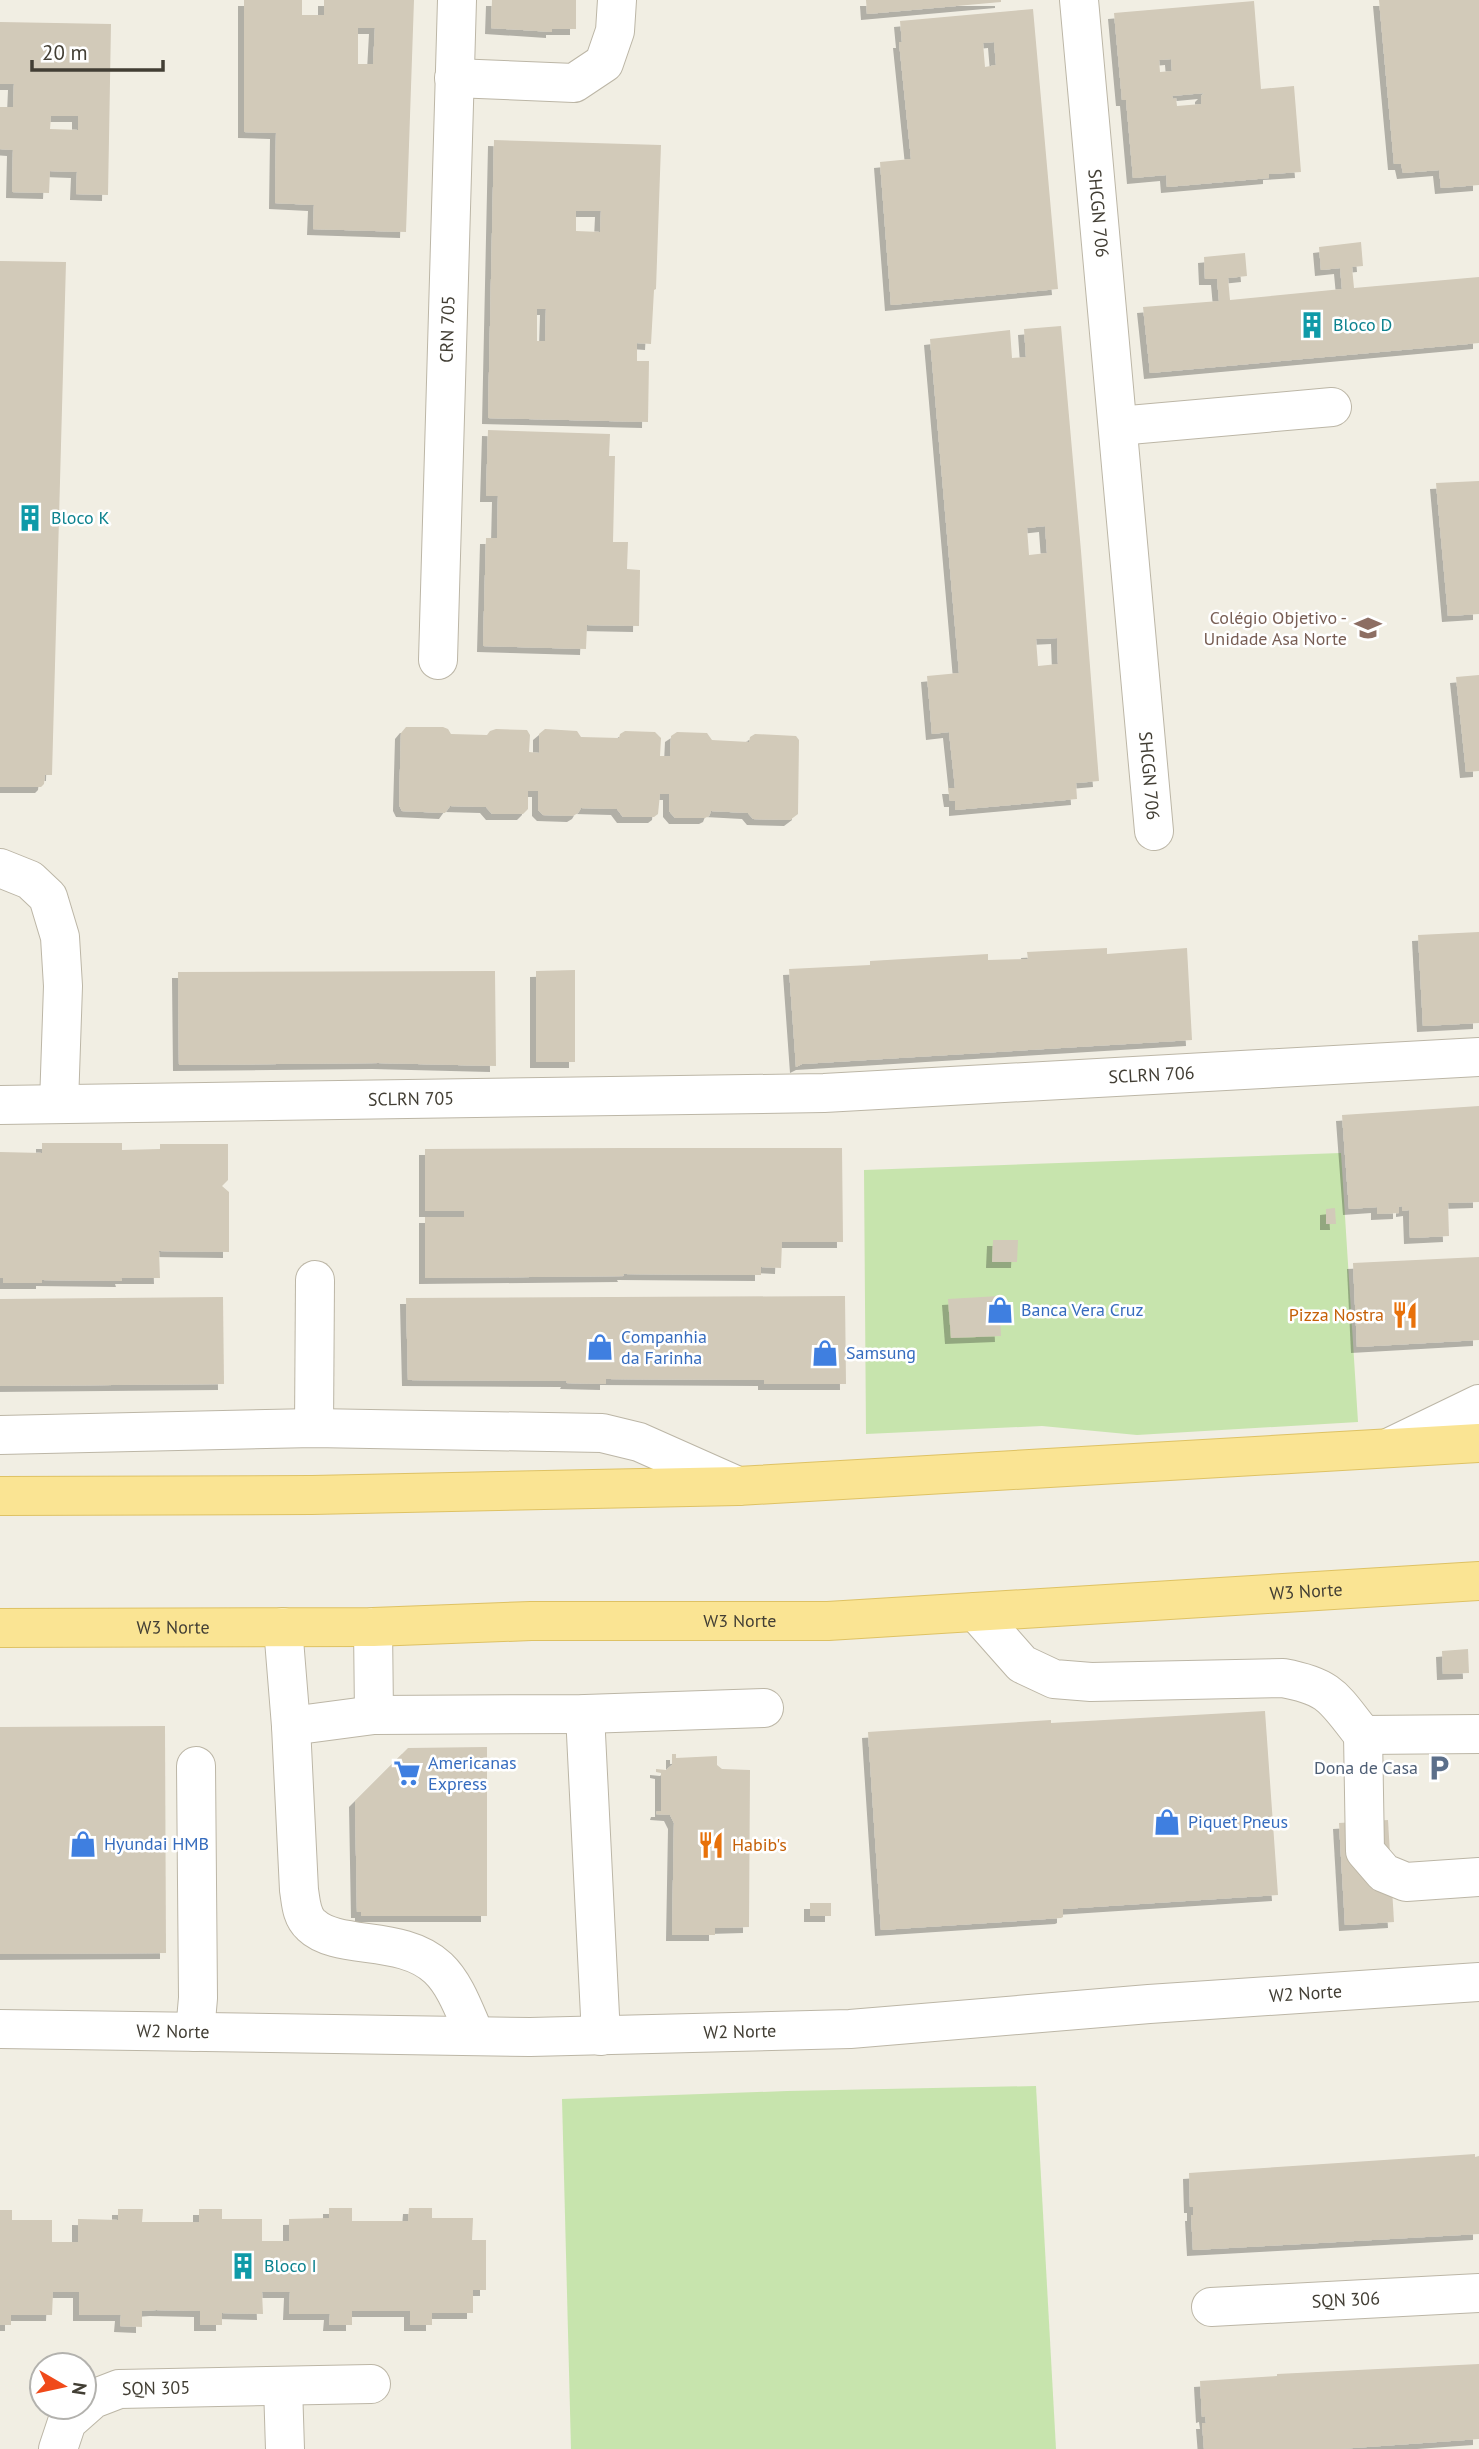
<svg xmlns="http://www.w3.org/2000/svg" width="1479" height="2449" viewBox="0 0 1479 2449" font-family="'PT Sans',sans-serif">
	<defs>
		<filter id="shadow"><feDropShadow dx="-6" dy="6" stdDeviation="0" flood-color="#0004"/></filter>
	</defs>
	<rect width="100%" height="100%" fill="#f1eee3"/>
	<g fill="#c7e4ad">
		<polygon points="1341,1153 1358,1422 1137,1435 1042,1426 866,1434 864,1170"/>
		<polygon points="1036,2086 1056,2449 571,2449 562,2099 787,2091"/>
	</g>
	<g fill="#d2cab9" fill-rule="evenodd" filter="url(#shadow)">
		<path d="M244 0H302V15H324V0H414L406 232 313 229 314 205 275 203 276 133 244 132ZM358 28H375L373 64H358Z"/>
		<polygon points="492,0 576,0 576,29 552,29 552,32 491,28"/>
		<polygon points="866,0 1001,0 1001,2 867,14"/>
		<polygon points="1379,0 1479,0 1479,185 1441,188 1439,170 1403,173 1401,164 1394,164"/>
		<path d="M1254 1 1261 89 1294 86 1301 172 1269 174V178L1167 187 1166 175 1133 178 1126 100H1122L1114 13ZM1171 59 1172 71 1160 72 1159 60ZM1204 93 1201 96V104L1177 106 1176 98 1173 99 1172 96Z"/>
		<path d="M1033 9 1058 289 891 305 880 162 911 159 899 42H902L900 21ZM994 42 996 65 985 67 983 43Z"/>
		<path d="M0 22 111 24 108 195 76 194 77 172 50 171 49 193 12 192 13 150 0 149V107H13L14 84H0ZM51 116H78V130L50 129Z"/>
		<path d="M494 140 661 145 656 289 654 290 651 344 637 343V361H649L648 422 488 418ZM576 211H601L600 232 576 231ZM537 309H546L545 341H537Z"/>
		<polygon points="1361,242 1363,266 1352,267 1354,288 1479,277 1479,343 1150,373 1143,307 1219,301 1217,279 1205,279 1204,257 1245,253 1247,276 1228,278 1230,300 1342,289 1340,268 1321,270 1319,247"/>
		<polygon points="0,261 66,262 52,775 45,775 44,784 41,787 0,787"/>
		<path d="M1061 326 1081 551 1099 781 1076 783 1077 799 955 810V801H950L948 788H955L949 732 932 734 927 676 959 673 930 339 1010 330 1012 358 1026 357 1024 329ZM1045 526 1047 553 1029 555 1027 528ZM1057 638 1058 664 1038 666 1036 639Z"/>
		<polygon points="488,430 610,434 609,456 615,456 613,542 628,542 627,569 640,570 639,626 587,625 586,649 483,646 486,538 497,538 498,496 486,496"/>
		<polygon points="1479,481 1479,614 1448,616 1436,483"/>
		<polygon points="1479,675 1479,771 1466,772 1456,677"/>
		<polygon points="406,727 443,727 448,729 451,734 487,735 490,731 496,729 527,730 530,735 529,752 539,753 539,734 545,729 577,731 581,737 619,738 620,734 625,731 655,732 661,738 660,756 670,756 671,736 677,732 707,733 712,740 749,742 750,737 755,734 796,736 799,740 798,814 790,820 753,819 748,813 711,811 709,816 705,818 675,818 669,811 669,794 660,794 658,814 654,817 623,817 617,809 581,808 578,813 573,816 543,815 538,810 538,791 528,791 528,809 523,814 492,814 486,807 450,806 445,813 402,811 399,805 401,733"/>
		<polygon points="1479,932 1479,1023 1423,1026 1418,935"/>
		<polygon points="1107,948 1107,954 1187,948 1192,1040 802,1064 796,1067 789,969 870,965 870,961 988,954 988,960 1028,959 1027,952"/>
		<polygon points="575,970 575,1062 536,1062 536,971"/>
		<polygon points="495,971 496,1066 378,1063 179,1065 178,972"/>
		<polygon points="1479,1106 1479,1202 1448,1203 1449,1236 1410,1238 1409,1210 1402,1211 1402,1206 1399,1207 1399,1213 1377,1214 1377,1207 1349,1209 1342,1115"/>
		<polygon points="42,1143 122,1143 122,1150 160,1149 160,1144 228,1144 228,1180 222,1186 229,1192 229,1252 159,1251 160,1278 121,1278 122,1281 42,1280 42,1283 3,1283 3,1278 0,1278 0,1152 42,1153"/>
		<polygon points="625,1148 842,1148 843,1242 782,1242 781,1268 761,1267 761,1275 623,1274 624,1276 425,1278 425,1217 464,1217 464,1211 425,1211 425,1149"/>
		<polygon points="1335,1208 1336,1224 1326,1224 1326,1209"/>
		<polygon points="993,1240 1018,1240 1017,1262 992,1262"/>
		<polygon points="1479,1257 1479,1340 1357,1347 1353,1263"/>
		<polygon points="845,1296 846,1384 764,1384 764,1380 606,1379 606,1384 566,1383 567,1381 408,1380 406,1298"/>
		<polygon points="999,1296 1001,1336 951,1338 948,1299"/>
		<polygon points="223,1297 224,1384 0,1386 0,1299"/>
		<polygon points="1468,1649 1469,1673 1443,1674 1442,1651"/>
		<polygon points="1265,1711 1278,1895 1063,1909 1063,1917 1061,1918 881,1930 868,1732 1051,1720 1051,1723"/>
		<polygon points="165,1726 166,1953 0,1954 0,1727"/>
		<polygon points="487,1747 487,1916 361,1916 361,1912 357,1912 355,1801 408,1748"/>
		<polygon points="672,1754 676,1754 676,1758 717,1756 717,1765 722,1769 750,1770 749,1927 715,1928 715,1935 672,1935 674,1823 670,1815 656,1814 657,1811 661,1811 661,1773 656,1772 656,1769 666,1770 672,1765"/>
		<polygon points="1388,1820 1394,1922 1345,1925 1339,1823"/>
		<rect x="810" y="1903" width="21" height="13"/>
		<polygon points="1475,2154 1475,2157 1479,2156 1479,2234 1193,2250 1191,2215 1193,2215 1193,2207 1190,2207 1189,2173"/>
		<polygon points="329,2208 352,2208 352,2221 408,2221 409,2208 432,2208 432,2218 473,2218 472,2240 486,2240 486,2290 473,2290 473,2313 432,2313 432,2325 410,2325 410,2311 352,2311 352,2325 329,2325 330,2314 289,2314 290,2292 262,2292 263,2314 222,2313 222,2325 200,2325 200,2311 156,2310 142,2311 142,2327 120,2326 121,2315 79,2315 79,2292 53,2292 52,2315 11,2315 11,2325 0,2325 0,2210 12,2210 12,2220 52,2220 52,2242 78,2242 78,2219 118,2220 118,2209 143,2209 142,2222 199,2222 199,2209 222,2209 222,2219 262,2219 262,2241 289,2241 289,2219 329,2218"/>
		<polygon points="1479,2364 1479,2439 1339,2449 1204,2449 1202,2423 1206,2423 1205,2416 1202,2417 1200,2381 1277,2376 1277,2374"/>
	</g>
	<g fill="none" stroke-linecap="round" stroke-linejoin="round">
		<defs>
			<g id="minor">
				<path id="s1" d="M1079 0 1154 831"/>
				<polyline points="454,78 574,83 604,63 615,31 617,0"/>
				<polyline points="1118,426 1332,407"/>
				<path id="s2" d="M438 660 457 0"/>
				<polyline points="0,868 30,880 48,897 60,937 63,986 59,1104"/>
				<path id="s3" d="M0 1105 824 1093 1479 1057"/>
				<polyline points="314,1428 315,1280"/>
				<polyline points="0,1435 314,1428 602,1433 639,1442 738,1486"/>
				<polyline points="1388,1448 1479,1404"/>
				<path d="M976 1612 1022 1664 1054 1679 1091 1682 1283 1678C1332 1687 1334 1699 1363 1735L1479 1734"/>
				<path d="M283 1627 291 1726 299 1890C301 1902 301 1916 311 1925 338 1951 402 1934 438 1968 456 1985 465 2013 475 2035"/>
				<polyline points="373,1627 374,1715"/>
				<polyline points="585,1714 601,2036"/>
				<polyline points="291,1726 374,1715 585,1714 764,1708"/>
				<polyline points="1363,1735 1365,1851 1384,1873 1406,1882 1479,1877"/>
				<path id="s4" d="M0 2029 530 2037 850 2029 1149 2004 1479 1982"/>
				<polyline points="195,2032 198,1998 196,1766"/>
				<path id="s5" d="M1211 2307 1479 2293"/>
				<polyline points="283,2386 285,2449"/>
				<path id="s6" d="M58 2449 67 2422 93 2399 119 2389 371 2384"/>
			</g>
			<g id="major">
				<polyline points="0,1496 312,1495 738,1486 1479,1443"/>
				<path id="s7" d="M0 1628 373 1627 531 1621H828L1479 1581"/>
			</g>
		</defs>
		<use href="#minor" stroke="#bcb6a6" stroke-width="40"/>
		<use href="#major" stroke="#dec264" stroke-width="40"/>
		<use href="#minor" stroke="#fff" stroke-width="38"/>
		<use href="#major" stroke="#fae493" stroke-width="38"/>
	</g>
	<defs>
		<symbol id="building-bare" viewBox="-9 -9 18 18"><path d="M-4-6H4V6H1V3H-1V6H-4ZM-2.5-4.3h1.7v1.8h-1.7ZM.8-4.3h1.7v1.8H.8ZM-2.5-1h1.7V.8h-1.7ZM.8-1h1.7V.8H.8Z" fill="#0f9aa8" stroke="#fff" stroke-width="2.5" paint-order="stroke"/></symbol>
		<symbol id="school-bare" viewBox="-9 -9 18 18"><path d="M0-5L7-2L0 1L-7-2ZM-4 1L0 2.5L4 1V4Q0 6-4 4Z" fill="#8d6e63" stroke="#fff" stroke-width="2.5" paint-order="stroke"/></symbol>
		<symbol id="shop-bare" viewBox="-9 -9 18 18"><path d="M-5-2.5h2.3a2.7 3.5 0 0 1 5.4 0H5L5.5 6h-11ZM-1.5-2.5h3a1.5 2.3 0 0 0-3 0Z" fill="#3f7fe0" stroke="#fff" stroke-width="2.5" paint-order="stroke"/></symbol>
		<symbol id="restaurant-bare" viewBox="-9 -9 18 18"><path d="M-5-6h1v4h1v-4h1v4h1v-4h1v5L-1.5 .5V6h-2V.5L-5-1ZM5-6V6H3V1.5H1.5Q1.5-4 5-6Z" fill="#e8710a" stroke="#fff" stroke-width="2.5" paint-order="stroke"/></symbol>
		<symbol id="parking-bare" viewBox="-9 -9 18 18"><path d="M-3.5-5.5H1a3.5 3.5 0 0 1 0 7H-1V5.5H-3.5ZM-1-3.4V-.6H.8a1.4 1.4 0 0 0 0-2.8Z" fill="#5c6f8a" stroke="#fff" stroke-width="2.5" paint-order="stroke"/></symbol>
		<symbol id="supermarket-bare" viewBox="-9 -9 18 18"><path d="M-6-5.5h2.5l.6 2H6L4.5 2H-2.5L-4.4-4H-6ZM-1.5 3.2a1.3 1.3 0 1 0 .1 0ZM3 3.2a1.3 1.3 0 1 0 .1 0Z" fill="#3f7fe0" stroke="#fff" stroke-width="2.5" paint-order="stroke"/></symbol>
	</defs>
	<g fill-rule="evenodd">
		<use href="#building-bare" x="1293" y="306" width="38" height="38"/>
		<use href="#building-bare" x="11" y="499" width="38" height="38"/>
		<use href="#school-bare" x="1349" y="609" width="38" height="38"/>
		<use href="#shop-bare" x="981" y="1291" width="38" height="38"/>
		<use href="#restaurant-bare" x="1386" y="1296" width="38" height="38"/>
		<use href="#shop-bare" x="581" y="1328" width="38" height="38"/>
		<use href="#shop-bare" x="806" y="1334" width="38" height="38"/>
		<use href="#parking-bare" x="1420" y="1749" width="38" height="38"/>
		<use href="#supermarket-bare" x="388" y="1754" width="38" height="38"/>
		<use href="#shop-bare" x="1148" y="1803" width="38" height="38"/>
		<use href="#shop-bare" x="64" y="1825" width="38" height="38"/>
		<use href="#restaurant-bare" x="692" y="1826" width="38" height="38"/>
		<use href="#building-bare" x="224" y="2247" width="38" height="38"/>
	</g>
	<g text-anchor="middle" stroke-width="5" stroke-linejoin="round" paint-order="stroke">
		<g font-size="18" fill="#423e34" stroke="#fff">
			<text dy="6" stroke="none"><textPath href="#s1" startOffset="214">SHCGN 706</textPath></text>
			<text dy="6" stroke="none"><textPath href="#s2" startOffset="331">CRN 705</textPath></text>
			<text dy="6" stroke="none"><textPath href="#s1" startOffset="779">SHCGN 706</textPath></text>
			<text dy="6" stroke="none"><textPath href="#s3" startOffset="1152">SCLRN 706</textPath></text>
			<text dy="6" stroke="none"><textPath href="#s3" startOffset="411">SCLRN 705</textPath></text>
			<text dy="6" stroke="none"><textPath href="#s7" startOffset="1307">W3 Norte</textPath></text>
			<text dy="6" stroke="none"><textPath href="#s7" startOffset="740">W3 Norte</textPath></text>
			<text dy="6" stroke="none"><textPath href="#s7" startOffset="173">W3 Norte</textPath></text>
			<text dy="6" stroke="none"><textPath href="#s4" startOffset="1307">W2 Norte</textPath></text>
			<text dy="6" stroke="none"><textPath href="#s4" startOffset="173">W2 Norte</textPath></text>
			<text dy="6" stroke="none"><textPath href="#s4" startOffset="740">W2 Norte</textPath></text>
			<text dy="6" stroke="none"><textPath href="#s5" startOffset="135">SQN 306</textPath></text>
			<text dy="6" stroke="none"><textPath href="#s6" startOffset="128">SQN 305</textPath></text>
		</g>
		<g font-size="18" fill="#0d838f" stroke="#fff" text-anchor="start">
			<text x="1333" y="331">Bloco D</text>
			<text x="51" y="524">Bloco K</text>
			<text x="264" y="2272">Bloco I</text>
		</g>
		<g font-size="18" fill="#785e54" stroke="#fff" text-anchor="end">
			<text x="1347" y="624">Colégio Objetivo -<tspan x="1347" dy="21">Unidade Asa Norte</tspan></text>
		</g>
		<g font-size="18" fill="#366cbe" stroke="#fff" text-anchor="start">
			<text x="1021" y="1316">Banca Vera Cruz</text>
			<text x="621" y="1343">Companhia<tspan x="621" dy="21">da Farinha</tspan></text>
			<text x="846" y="1359">Samsung</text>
			<text x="428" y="1769">Americanas<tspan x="428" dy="21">Express</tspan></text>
			<text x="1188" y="1828">Piquet Pneus</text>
			<text x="104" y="1850">Hyundai HMB</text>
		</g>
		<g font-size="18" fill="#c56008" stroke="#fff" text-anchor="end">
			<text x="1384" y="1321">Pizza Nostra</text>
			<text x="732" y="1851" text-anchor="start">Habib's</text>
		</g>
		<g font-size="18" fill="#4e5e75" stroke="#fff" text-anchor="end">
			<text x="1418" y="1774">Dona de Casa</text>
		</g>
	</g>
	<g transform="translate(63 2386) rotate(99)"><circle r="33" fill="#ffffff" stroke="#b3b2ae" stroke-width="2"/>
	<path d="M0-5L12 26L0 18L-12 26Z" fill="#f04a1a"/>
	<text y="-10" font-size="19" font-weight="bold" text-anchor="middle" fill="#423e34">N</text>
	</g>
	<path d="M32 60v10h131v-10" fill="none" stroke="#423e34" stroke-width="3.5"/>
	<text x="42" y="60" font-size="21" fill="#423e34" stroke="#ffffff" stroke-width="5" paint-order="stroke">20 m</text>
</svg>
